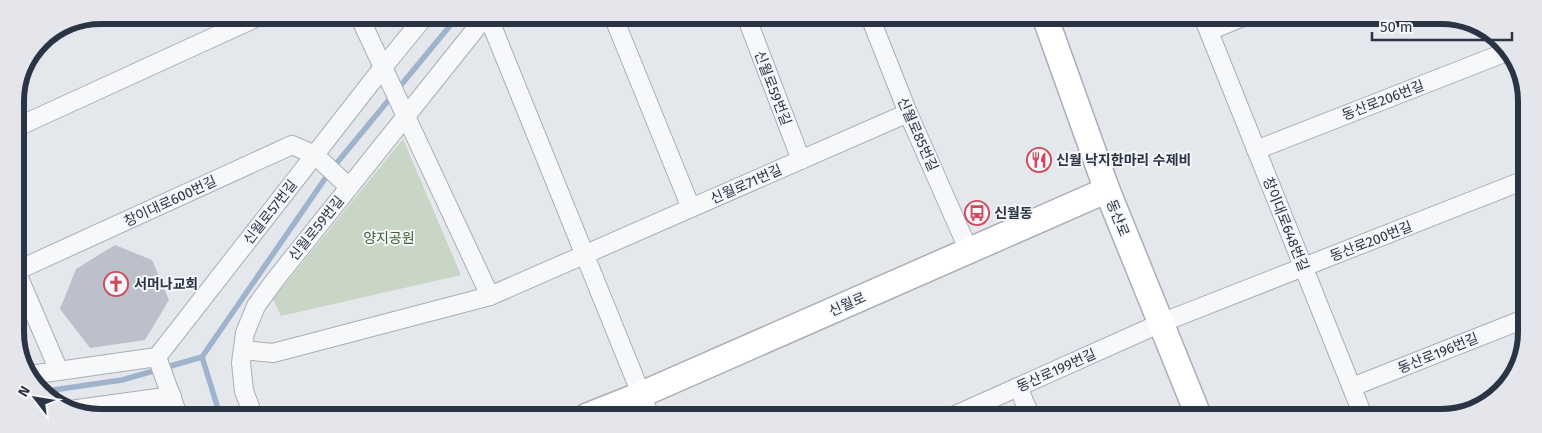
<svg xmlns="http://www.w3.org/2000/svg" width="1542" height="433" viewBox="0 0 1542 433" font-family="'Fira Sans','Noto Sans KR',sans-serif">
	<rect width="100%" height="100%" fill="#e4e7ec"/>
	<polygon fill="#c9d6c5" points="403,139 461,275 281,316 273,299"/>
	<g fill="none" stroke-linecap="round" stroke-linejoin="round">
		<g stroke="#9fb4cc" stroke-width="5.5">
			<polyline points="39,392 122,380 202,357"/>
			<polyline points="220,415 202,357 331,170 458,16"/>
		</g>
	</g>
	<polygon fill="#bbc0ca" points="115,245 152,260 169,300 145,340 90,348 60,309 76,269"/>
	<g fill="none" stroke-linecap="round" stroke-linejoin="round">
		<defs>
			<g id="street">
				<polyline points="359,16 490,296"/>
				<polyline points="488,16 650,416"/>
				<polyline points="613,16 691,208"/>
				<polyline points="746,16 801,160"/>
				<polyline points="870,17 908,113 969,251"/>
				<polyline points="1203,17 1364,418"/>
				<polyline points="1209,31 1243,17"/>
				<polyline points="15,128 262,15"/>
				<polyline points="1256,150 1509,51"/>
				<polyline points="16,271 292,145 315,155 349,187"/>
				<polyline points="16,271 59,371"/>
				<polyline points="243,350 273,353 490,296 908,113"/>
				<polyline points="30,375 157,357"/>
				<polyline points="1018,387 1031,417"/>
				<polyline points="1352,387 1524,319"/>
				<polyline points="70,410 172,396"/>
				<polyline points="178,415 157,357 384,66 425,16"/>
				<polyline points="253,415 244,391 241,363 245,333 256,306 275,280 486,16"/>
				<polyline points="951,417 1161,323 1525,180"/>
			</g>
			<g id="secondary">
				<polyline points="1045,17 1107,190 1199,417"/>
				<polyline points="587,416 640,395 1107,190"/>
			</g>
		</defs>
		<use href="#street" stroke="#a9aeb7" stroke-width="20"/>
		<use href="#secondary" stroke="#a9aeb7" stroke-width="28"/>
		<use href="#street" stroke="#f7f8fa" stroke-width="18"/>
		<use href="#secondary" stroke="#fff" stroke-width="25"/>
	</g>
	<defs>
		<symbol id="restaurant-ring" viewBox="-11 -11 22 22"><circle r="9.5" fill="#f4f6f9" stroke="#d1495b" stroke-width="1.5"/><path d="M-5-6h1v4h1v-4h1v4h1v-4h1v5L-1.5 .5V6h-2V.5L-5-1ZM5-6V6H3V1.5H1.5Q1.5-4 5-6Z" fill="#d1495b"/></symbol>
		<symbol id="bus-ring" viewBox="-11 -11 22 22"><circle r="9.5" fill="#f4f6f9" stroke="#d1495b" stroke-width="1.5"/><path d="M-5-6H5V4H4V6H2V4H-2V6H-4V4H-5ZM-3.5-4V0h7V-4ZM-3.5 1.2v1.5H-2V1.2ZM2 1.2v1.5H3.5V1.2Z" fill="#d1495b"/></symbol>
		<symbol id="church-ring" viewBox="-11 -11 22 22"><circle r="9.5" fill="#f4f6f9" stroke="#d1495b" stroke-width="1.5"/><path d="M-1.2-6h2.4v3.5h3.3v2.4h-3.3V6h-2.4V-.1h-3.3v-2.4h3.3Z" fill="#d1495b"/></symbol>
	</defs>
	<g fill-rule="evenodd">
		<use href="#restaurant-ring" x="1025" y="146" width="28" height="28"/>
		<use href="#bus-ring" x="963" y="199" width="28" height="28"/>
		<use href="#church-ring" x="102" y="270" width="28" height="28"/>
	</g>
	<g text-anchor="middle" stroke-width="4" stroke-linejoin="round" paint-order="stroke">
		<g font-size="14" fill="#2b3445" stroke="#f4f6f9">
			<text transform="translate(773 88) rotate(69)" y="5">신월로59번길</text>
			<text transform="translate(1383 100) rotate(-21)" y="5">동산로206번길</text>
			<text transform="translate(918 134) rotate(66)" y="5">신월로85번길</text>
			<text transform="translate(746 184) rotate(-24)" y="5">신월로71번길</text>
			<text transform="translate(170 201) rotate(-25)" y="5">창이대로600번길</text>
			<text transform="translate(270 212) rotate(-52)" y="5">신월로57번길</text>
			<text transform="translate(1118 218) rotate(68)" y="5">동산로</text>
			<text transform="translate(1286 224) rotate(68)" y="5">창이대로648번길</text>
			<text transform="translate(316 228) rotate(-51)" y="5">신월로59번길</text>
			<text transform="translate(1371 241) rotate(-21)" y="5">동산로200번길</text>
			<text transform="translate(847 304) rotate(-24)" y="5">신월로</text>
			<text transform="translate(1438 353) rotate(-22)" y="5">동산로196번길</text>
			<text transform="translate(1056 370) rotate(-24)" y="5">동산로199번길</text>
		</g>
		<g font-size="14" font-weight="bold" fill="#2b3445" stroke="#f4f6f9" text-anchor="start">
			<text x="1056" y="165">신월 낙지한마리 수제비</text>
			<text x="994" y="218">신월동</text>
			<text x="134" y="289">서머나교회</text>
		</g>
		<g font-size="14" fill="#3f6138" stroke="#f4f6f9">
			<text x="389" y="243">양지공원</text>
		</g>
	</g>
	<path d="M0 0H1542V433H0ZM101 24H1441A77 77 0 0 1 1518 101V332A77 77 0 0 1 1441 409H101A77 77 0 0 1 24 332V101A77 77 0 0 1 101 24Z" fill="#e4e6eb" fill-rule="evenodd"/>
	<path fill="none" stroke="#2b3445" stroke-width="6" d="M101 24H1441A77 77 0 0 1 1518 101V332A77 77 0 0 1 1441 409H101A77 77 0 0 1 24 332V101A77 77 0 0 1 101 24Z"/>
	<g transform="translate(35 398) rotate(301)" stroke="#f4f6f9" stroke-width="4" paint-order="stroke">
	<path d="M0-4L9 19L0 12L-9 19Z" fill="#2b3445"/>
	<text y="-8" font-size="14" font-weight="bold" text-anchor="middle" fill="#2b3445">N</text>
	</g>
	<path d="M1372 32v8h140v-8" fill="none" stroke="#2b3445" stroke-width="2.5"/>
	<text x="1380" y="32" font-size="15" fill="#2b3445" stroke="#f4f6f9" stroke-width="4" paint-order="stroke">50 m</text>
</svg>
